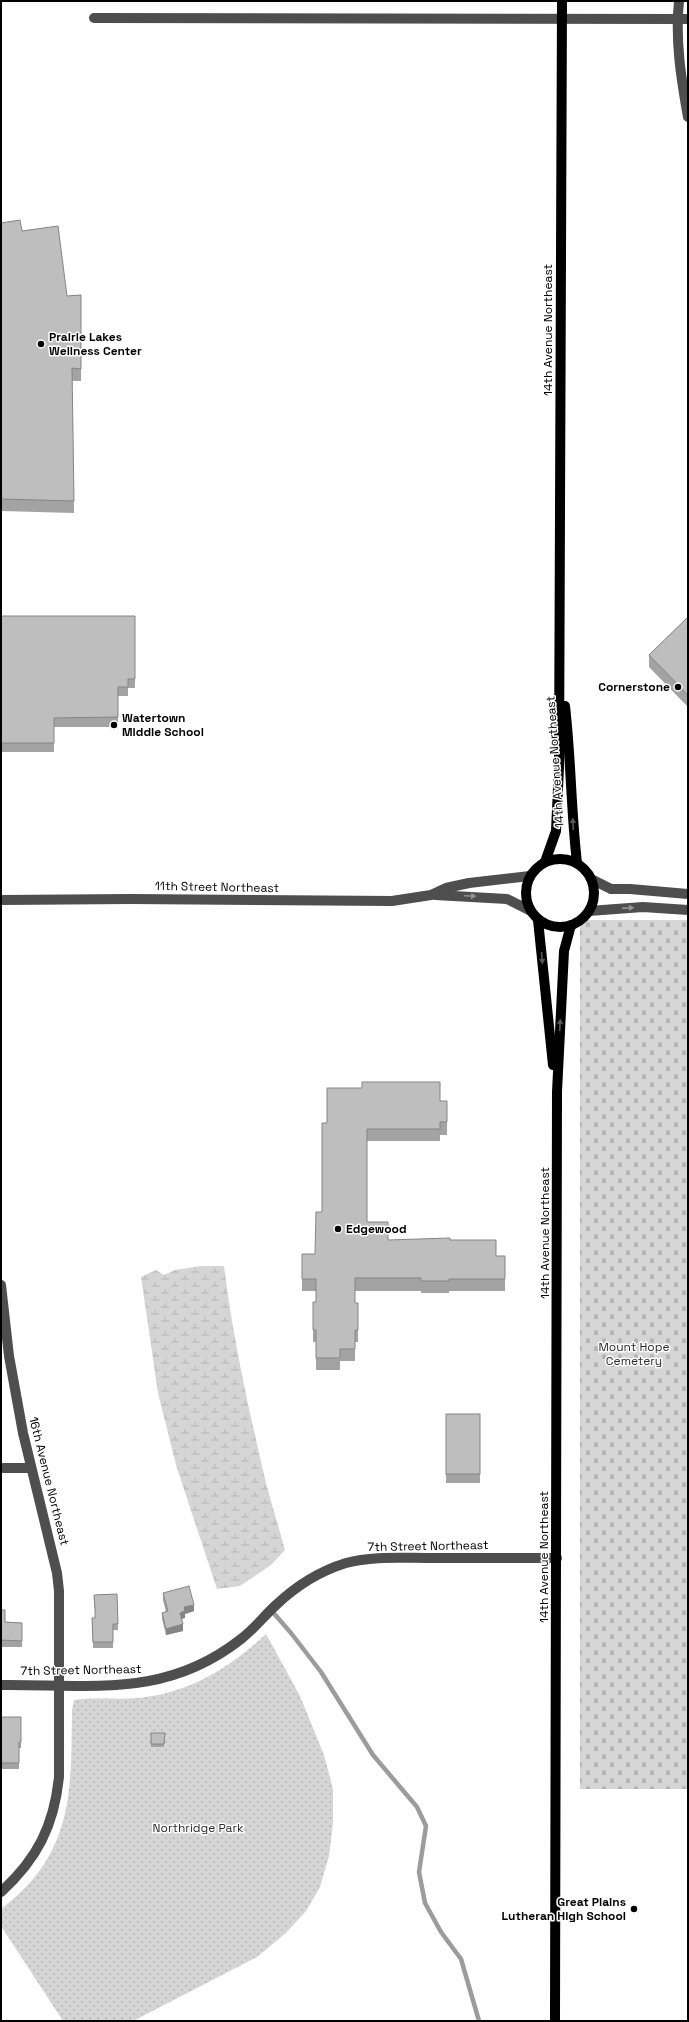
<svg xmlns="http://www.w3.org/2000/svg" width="689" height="2022" viewBox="0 0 689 2022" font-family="'Space Grotesk',sans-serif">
	<defs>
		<pattern id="wetland-marsh" width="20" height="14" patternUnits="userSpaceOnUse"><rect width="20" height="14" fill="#d5d5d5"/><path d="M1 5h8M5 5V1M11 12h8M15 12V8" fill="none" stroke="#b5b5b5"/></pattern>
		<pattern id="cemetery-stones" width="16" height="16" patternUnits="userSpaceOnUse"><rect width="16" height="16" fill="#d5d5d5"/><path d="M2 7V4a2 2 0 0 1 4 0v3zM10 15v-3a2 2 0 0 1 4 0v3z" fill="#b5b5b5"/></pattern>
		<pattern id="park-dots" width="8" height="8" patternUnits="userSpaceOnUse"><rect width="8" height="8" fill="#d5d5d5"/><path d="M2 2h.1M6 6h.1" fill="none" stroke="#b5b5b5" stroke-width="1.8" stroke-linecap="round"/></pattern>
	</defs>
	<rect width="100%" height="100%" fill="#fff"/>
	<path fill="url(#wetland-marsh)" d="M200 1266H224C233 1339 249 1411 266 1483 272 1505 279 1528 285 1550L271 1565 240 1586 217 1589 176 1465 158 1393 141 1277 156 1270 164 1275 175 1270Z"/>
	<rect fill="url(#cemetery-stones)" x="580" y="920" width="108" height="869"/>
	<path fill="url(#park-dots)" d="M266 1634 300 1696 324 1755 333 1789V1823L329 1856 320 1887 306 1911 286 1933 257 1957 133 2021H63L1 1926V1909C74 1854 71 1792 72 1710L74 1700C95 1697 117 1700 139 1698 189 1693 230 1668 266 1634Z"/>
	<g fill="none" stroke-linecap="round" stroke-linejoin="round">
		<polyline stroke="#9c9c9c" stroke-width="4.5" points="271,1610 291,1633 321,1672 373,1755 417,1807 426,1826 419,1872 425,1903 441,1932 461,1959 479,2021"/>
		<g stroke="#4e4e4e" stroke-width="10">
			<path d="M679 1C675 40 681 78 688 117"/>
			<polyline points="94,18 688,19"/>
			<polyline points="591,879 611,889 630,889 688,894"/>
			<polyline points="435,895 507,899 531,911"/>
			<polyline points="1,900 131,899 392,901 431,895 446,888 469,883 530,876"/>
			<polyline points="589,911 643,907 688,910"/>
			<path d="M1 1285 9 1356 23 1433 57 1573 59 1591V1777C54 1826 37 1859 1 1892"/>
			<polyline points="1,1468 30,1468"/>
			<path d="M1 1685C91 1684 165 1699 241 1639 254 1629 264 1616 276 1605 295 1587 320 1571 346 1563 371 1556 400 1558 427 1558 470 1558 514 1558 557 1558"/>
		</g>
		<g stroke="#000" stroke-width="10">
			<path d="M565 706C571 758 571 811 577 863"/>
			<circle cx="560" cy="893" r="34"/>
			<polyline points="545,862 556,831 559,767 562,1"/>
			<polyline points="538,920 553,1065"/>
			<polyline points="555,2021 557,1092 564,951 571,925"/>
		</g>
	</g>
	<g fill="#a3a3a3">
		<polygon points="1,223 22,231 67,296 81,295 81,381 72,381 74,513 1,511"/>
		<polygon points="1,616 135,616 135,688 128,688 128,696 118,696 118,727 54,727 54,752 1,752"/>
		<polygon points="688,617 688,707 649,667 649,655"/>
		<polygon points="440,1101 447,1101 447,1135 440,1135 440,1141 367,1141 367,1222 388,1240 450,1240 496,1256 505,1256 505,1291 449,1291 449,1293 421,1293 421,1291 355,1291 355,1303 358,1303 358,1342 355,1342 355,1361 340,1361 340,1370 316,1370 316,1342 313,1342 313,1302 316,1302 316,1291 302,1291 302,1254 315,1254 322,1212 327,1123"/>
		<rect x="446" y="1414" width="34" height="69"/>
		<polygon points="163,1593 194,1611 185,1614 185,1618 182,1619 183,1631 166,1635 162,1619 162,1613 166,1612 163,1600"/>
		<polygon points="117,1594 118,1630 113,1630 113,1648 93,1648 92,1618 95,1618 95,1612 94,1595"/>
		<polygon points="1,1610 5,1622 22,1623 22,1647 1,1647"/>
		<polygon points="21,1717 21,1748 19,1748 19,1769 1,1769 1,1733"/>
		<polygon points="151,1733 165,1733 164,1747 151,1747"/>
	</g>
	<g fill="#858585">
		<polygon points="194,1605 194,1611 185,1614 185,1618 180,1619 180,1613 184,1607"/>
		<polygon points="183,1624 183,1631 166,1635 166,1629"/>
	</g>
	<g fill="#bebebe" stroke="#858585">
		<polygon points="20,220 22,231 58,226 67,296 81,295 81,369 72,368 74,501 1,499 1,223"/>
		<polygon points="1,616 135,616 135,679 128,679 128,687 118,687 118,717 54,718 54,743 1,743"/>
		<polygon points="688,617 688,695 649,655"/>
		<polygon points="362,1082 440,1082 440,1101 447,1101 447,1122 440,1122 440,1129 367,1129 367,1222 388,1222 388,1240 450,1238 450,1240 496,1240 496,1256 505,1256 505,1279 449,1279 449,1281 421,1281 421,1278 355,1278 355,1303 358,1303 358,1330 355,1330 355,1349 340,1349 340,1358 316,1358 316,1330 313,1330 313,1302 316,1302 316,1279 302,1279 302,1254 315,1254 316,1212 322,1212 322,1123 327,1123 327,1088 362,1088"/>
		<rect x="446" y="1414" width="34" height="60"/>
		<polygon points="189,1586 194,1605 184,1607 185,1611 180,1613 183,1624 166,1629 162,1613 168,1611 163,1593"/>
		<polygon points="117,1594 118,1624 113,1624 113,1642 93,1642 92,1618 95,1618 95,1609 94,1595"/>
		<polygon points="1,1610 5,1610 5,1622 22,1623 22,1641 1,1640"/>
		<polygon points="1,1717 21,1717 21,1742 19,1742 19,1763 1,1763"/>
		<polygon points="151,1733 165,1733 164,1744 151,1744"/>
	</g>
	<defs><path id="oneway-solid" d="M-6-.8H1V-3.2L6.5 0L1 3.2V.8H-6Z"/></defs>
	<g fill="#595959">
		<use href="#oneway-solid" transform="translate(573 824) rotate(-93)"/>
		<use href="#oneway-solid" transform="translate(542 958) rotate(85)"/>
		<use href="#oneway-solid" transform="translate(560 1025) rotate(-87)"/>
	</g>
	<g fill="#959595">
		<use href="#oneway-solid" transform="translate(470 896) rotate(2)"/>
		<use href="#oneway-solid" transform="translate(628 908) rotate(-4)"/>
	</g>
	<g fill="#000" stroke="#fff" stroke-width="1.5">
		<circle cx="41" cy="344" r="4"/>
		<circle cx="678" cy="687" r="4"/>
		<circle cx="114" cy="725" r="4"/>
		<circle cx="338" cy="1229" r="4"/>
		<circle cx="634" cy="1909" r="4"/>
	</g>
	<g text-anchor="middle" stroke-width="3" stroke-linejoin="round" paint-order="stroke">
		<g font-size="12" fill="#000" stroke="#fff">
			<text transform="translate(548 330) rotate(-90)" y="4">14th Avenue Northeast</text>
			<text transform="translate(555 762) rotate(-94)" y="4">14th Avenue Northeast</text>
			<text transform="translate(217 887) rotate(1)" y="4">11th Street Northeast</text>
			<text transform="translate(545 1233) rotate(-90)" y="4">14th Avenue Northeast</text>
			<text transform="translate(49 1481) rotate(76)" y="4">16th Avenue Northeast</text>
			<text transform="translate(428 1546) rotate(-1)" y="4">7th Street Northeast</text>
			<text transform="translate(544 1557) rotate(-90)" y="4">14th Avenue Northeast</text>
			<text transform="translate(81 1670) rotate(-1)" y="4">7th Street Northeast</text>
		</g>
		<g font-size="12" font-weight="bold" fill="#000" stroke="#fff" text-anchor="start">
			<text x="49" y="341">Prairie Lakes<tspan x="49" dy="14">Wellness Center</tspan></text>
			<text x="670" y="691" text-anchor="end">Cornerstone</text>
			<text x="122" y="722">Watertown<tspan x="122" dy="14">Middle School</tspan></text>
			<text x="346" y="1233">Edgewood</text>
			<text x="626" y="1906" text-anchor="end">Great Plains<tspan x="626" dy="14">Lutheran High School</tspan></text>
		</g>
		<g font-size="12" fill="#2c2c2c" stroke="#fff">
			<text x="634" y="1351">Mount Hope<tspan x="634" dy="14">Cemetery</tspan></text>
			<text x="198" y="1832">Northridge Park</text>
		</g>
	</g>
	<rect width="689" height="2022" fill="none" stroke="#000000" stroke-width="4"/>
</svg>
